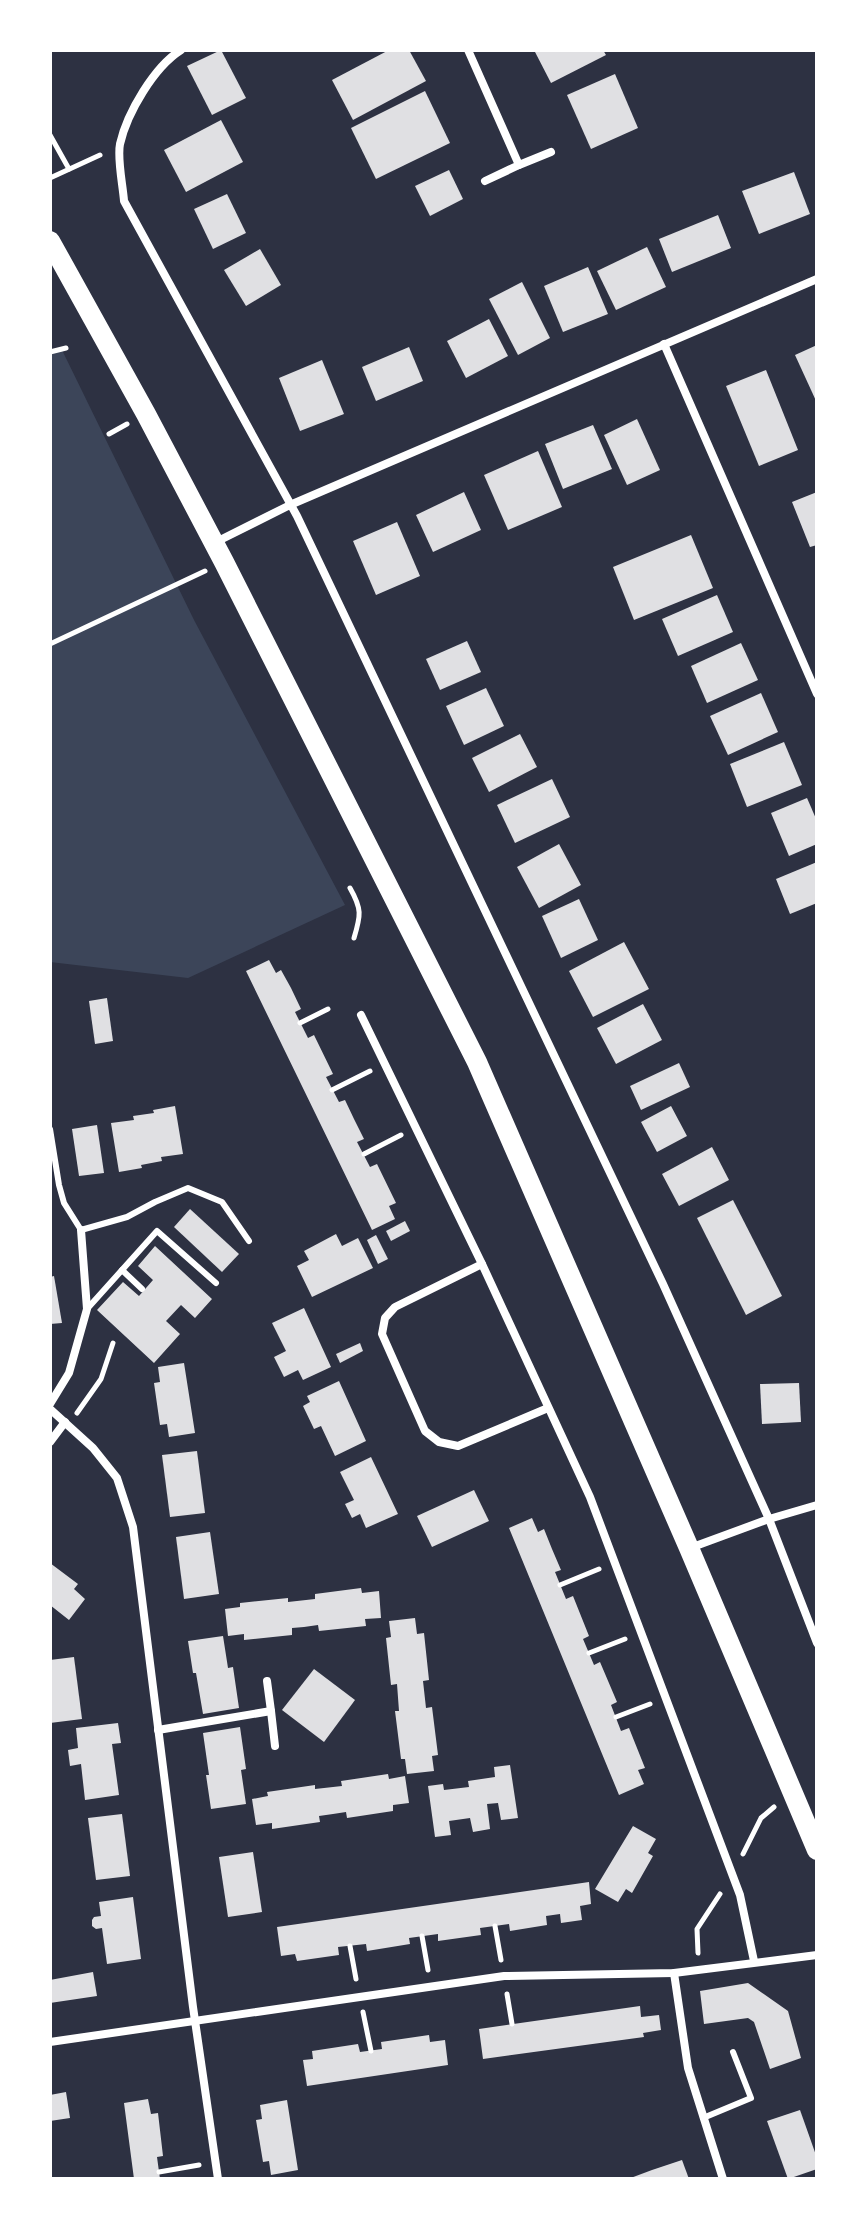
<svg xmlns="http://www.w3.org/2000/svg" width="867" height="2229" viewBox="0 0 867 2229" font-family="'Golos Text',sans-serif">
	<rect width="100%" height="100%" fill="#2d3142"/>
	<polygon fill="#3c4559" points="61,348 194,620 345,905 188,978 50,962 50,351"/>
	<g fill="#e0e0e3">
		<polygon points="221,50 246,98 212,115 187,66"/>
		<polygon points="389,50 409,50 426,81 353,120 332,80"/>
		<polygon points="534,50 603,50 606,55 551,83"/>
		<polygon points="615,74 638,128 591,149 567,95"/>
		<polygon points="425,91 450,143 376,179 351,128"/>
		<polygon points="221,120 243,162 186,192 164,150"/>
		<polygon points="449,170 463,199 430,216 415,186"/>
		<polygon points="794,172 810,214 759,234 742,191"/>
		<polygon points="227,194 246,233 213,249 194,209"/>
		<polygon points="718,215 731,248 672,272 659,239"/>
		<polygon points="647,247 666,287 616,310 597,271"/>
		<polygon points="260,249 281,285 246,306 224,270"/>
		<polygon points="588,267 608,314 563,332 544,286"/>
		<polygon points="522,282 550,338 518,355 489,299"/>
		<polygon points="489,319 508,356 466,378 447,341"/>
		<polygon points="817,345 817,403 795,355"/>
		<polygon points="409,347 423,381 376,401 362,367"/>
		<polygon points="322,360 344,414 300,431 279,378"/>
		<polygon points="766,370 798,450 759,466 726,386"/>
		<polygon points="637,419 660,470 627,485 604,435"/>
		<polygon points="593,425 612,469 563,489 545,444"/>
		<polygon points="538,451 562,507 508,530 484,475"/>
		<polygon points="464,492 481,530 433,552 416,515"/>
		<polygon points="817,492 817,545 810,547 792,502"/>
		<polygon points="397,522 420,576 376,595 353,541"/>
		<polygon points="691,535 713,588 634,620 613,567"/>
		<polygon points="717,595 733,632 678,656 662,619"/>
		<polygon points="467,641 481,672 440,690 426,659"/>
		<polygon points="741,643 758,680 707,703 691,666"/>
		<polygon points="486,688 504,726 464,745 446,706"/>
		<polygon points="761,693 778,732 728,755 710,716"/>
		<polygon points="520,734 537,767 489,792 472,758"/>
		<polygon points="784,742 802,785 747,807 730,764"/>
		<polygon points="552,779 570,817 515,843 497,805"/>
		<polygon points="807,798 817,821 817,844 789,856 771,813"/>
		<polygon points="559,844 581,885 539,908 517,867"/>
		<polygon points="817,862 817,903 790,914 776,879"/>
		<polygon points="579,899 598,940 561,958 542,916"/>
		<polygon points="624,942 649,989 593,1017 569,971"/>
		<polygon points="269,960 276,973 281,970 291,988 301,1009 295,1012 308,1038 314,1035 333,1074 326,1077 339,1102 345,1100 354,1119 364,1139 357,1142 370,1167 377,1164 396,1203 389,1206 395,1219 372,1230 246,971"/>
		<polygon points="107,998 113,1041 95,1044 89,1001"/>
		<polygon points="643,1004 662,1040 616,1064 597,1028"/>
		<polygon points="679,1063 690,1087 641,1110 630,1086"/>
		<polygon points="175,1106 183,1154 161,1157 162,1161 141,1165 142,1168 119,1172 111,1123 134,1120 133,1116 154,1113 153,1110"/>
		<polygon points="671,1106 687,1136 657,1152 641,1122"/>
		<polygon points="97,1125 104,1173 79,1176 72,1129"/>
		<polygon points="712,1147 729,1180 679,1206 662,1174"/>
		<polygon points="733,1200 782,1296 746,1315 697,1218"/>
		<polygon points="190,1209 239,1254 222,1272 174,1227"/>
		<polygon points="405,1221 410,1231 391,1241 386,1231"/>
		<polygon points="336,1234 342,1246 358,1238 373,1268 312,1297 297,1266 309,1260 304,1251"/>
		<polygon points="376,1235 388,1259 378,1264 367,1240"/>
		<polygon points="155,1246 212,1299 195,1318 181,1305 166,1321 180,1334 154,1363 97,1310 123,1282 139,1296 153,1280 138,1266"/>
		<polygon points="54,1276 62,1323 50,1324 50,1277"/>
		<polygon points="304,1308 331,1367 303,1380 298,1370 284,1377 274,1357 286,1351 272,1323"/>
		<polygon points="360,1343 363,1351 340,1363 336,1354"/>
		<polygon points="184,1363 195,1433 169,1437 167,1424 160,1425 154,1383 160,1382 158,1367"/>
		<polygon points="339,1381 366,1441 335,1456 321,1426 314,1429 303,1406 310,1402 307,1396"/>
		<polygon points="799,1383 801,1422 762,1424 760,1384"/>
		<polygon points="197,1451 205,1513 170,1517 162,1455"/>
		<polygon points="371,1457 398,1514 366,1528 360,1514 352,1518 345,1504 354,1500 340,1472"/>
		<polygon points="474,1490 489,1521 432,1547 417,1516"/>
		<polygon points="532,1518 538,1532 544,1529 552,1549 561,1570 555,1572 566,1599 573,1596 589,1636 583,1639 594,1665 600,1662 617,1702 611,1705 621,1731 629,1728 645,1768 638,1770 644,1784 619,1795 509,1528"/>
		<polygon points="210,1532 219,1594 184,1599 176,1537"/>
		<polygon points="50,1563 78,1584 74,1589 85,1599 69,1620 50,1605"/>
		<polygon points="361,1588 362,1593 379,1591 381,1618 365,1619 366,1626 319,1631 318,1625 304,1627 292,1628 292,1635 244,1640 244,1634 228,1636 225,1609 240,1607 240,1603 288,1598 288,1602 315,1599 315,1594"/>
		<polygon points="415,1618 417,1634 424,1633 429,1680 423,1681 426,1708 432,1707 438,1755 432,1756 434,1771 407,1774 405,1759 401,1759 395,1711 399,1711 397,1684 391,1685 386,1638 391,1637 389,1621"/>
		<polygon points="223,1636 228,1668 233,1667 239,1708 203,1714 196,1673 193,1673 188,1641"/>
		<polygon points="74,1657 82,1719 50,1723 50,1660"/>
		<polygon points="314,1669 355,1700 324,1742 282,1710"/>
		<polygon points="118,1723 121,1743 112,1744 119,1795 85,1800 81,1764 70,1766 68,1750 78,1748 76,1728"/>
		<polygon points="240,1727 246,1769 241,1770 246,1804 211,1809 206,1775 209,1775 203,1733"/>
		<polygon points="510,1765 518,1818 501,1820 498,1803 487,1804 490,1829 473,1832 470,1818 449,1821 451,1835 435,1837 428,1786 443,1784 444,1790 469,1787 468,1781 495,1777 494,1767"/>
		<polygon points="388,1774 389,1779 405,1776 409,1803 393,1805 393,1811 347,1818 346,1812 333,1814 319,1816 320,1822 272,1829 272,1823 256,1825 252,1799 268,1796 267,1792 315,1785 315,1789 342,1786 341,1781"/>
		<polygon points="122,1814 130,1876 96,1880 88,1818"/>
		<polygon points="633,1826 656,1839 648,1853 653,1856 632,1893 626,1889 618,1902 595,1889"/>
		<polygon points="253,1852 262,1912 228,1917 219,1857"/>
		<polygon points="589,1882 591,1904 580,1906 582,1920 561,1923 560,1914 546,1916 547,1925 510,1931 509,1924 480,1928 481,1935 438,1941 438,1934 409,1938 410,1944 367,1951 366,1944 338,1947 339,1955 297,1961 295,1954 281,1956 277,1927"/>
		<polygon points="133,1897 141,1959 107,1964 102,1928 96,1929 92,1926 92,1920 94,1917 101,1916 99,1902"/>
		<polygon points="93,1972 97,1996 50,2003 50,1980"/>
		<polygon points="748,1983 788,2011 801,2058 770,2069 754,2022 748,2018 704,2024 700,1991"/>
		<polygon points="640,2006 641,2017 659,2015 661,2030 643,2033 644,2037 483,2059 479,2029"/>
		<polygon points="429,2035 430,2042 445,2040 448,2065 307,2086 303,2060 313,2059 312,2051 358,2044 360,2052 382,2049 381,2042"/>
		<polygon points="66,2092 70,2118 50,2121 50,2095"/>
		<polygon points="148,2099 151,2114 158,2113 163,2156 157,2157 160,2179 134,2179 124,2103"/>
		<polygon points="287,2100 298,2170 271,2175 269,2161 263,2162 256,2120 262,2119 260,2105"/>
		<polygon points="800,2110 817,2158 817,2169 788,2179 767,2121"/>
		<polygon points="682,2160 689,2179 628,2179 652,2170"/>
	</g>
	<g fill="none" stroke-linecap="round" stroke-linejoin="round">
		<g stroke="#fff" stroke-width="5">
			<polyline points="50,135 69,169"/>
			<polyline points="50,178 100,155"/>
			<polyline points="50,352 66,348"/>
			<polyline points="109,434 127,424"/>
			<polyline points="50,644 205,571"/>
			<path d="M350 888C362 909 361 915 354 938"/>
			<polyline points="300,1023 328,1009"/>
			<polyline points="332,1090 370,1071"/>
			<polyline points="364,1154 401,1135"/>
			<polyline points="77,1413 101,1379 113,1343"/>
			<polyline points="560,1585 599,1569"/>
			<polyline points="589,1653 625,1639"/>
			<polyline points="616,1717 650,1704"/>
			<polyline points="743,1854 761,1818 774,1807"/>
			<polyline points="495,1926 501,1960"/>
			<polyline points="422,1936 428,1970"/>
			<polyline points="350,1946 356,1979"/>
			<polyline points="698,1953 697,1929 720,1894"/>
			<polyline points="507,1994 512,2024"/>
			<polyline points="363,2012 371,2051"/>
			<polyline points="159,2172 199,2165"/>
		</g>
		<g stroke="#fff" stroke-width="6">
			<polyline points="50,1129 59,1185 64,1203 81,1230 127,1217 155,1202 188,1188 222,1202 249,1241"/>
			<polyline points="122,1270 142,1289"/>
			<polyline points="87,1309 157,1231 216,1283"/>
			<polyline points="703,2118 751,2098 733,2052"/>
		</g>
		<g stroke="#fff" stroke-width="8">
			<path d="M181 50C154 67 127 113 120 144 117 159 123 186 124 201L297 516 663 1284 769 1519 817 1643"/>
			<polyline points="468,50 519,165 485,181"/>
			<polyline points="519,165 551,152"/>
			<polyline points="664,344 817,694"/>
			<polyline points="214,543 290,505 817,279"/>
			<polyline points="361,1015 482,1264 590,1497 740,1895 754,1961"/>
			<polyline points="482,1264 395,1307 385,1318 382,1334 425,1431 439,1442 458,1446 548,1408"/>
			<polyline points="50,1404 69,1373 87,1309 81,1230"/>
			<polyline points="50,1409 93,1448 117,1478 133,1527 193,2007 218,2179"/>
			<polyline points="50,1442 65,1422"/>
			<polyline points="690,1548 769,1519 817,1505"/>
			<polyline points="267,1681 271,1711"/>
			<polyline points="158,1730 271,1711 275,1746"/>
			<polyline points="674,1973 688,2068 723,2179"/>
			<polyline points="50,2042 504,1976 674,1973 817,1955"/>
		</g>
		<polyline stroke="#fff" stroke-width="20" points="50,241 146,414 224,562 477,1062 689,1548 817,1850"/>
	</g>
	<rect width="867" height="2229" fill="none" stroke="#ffffff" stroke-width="104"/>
</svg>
